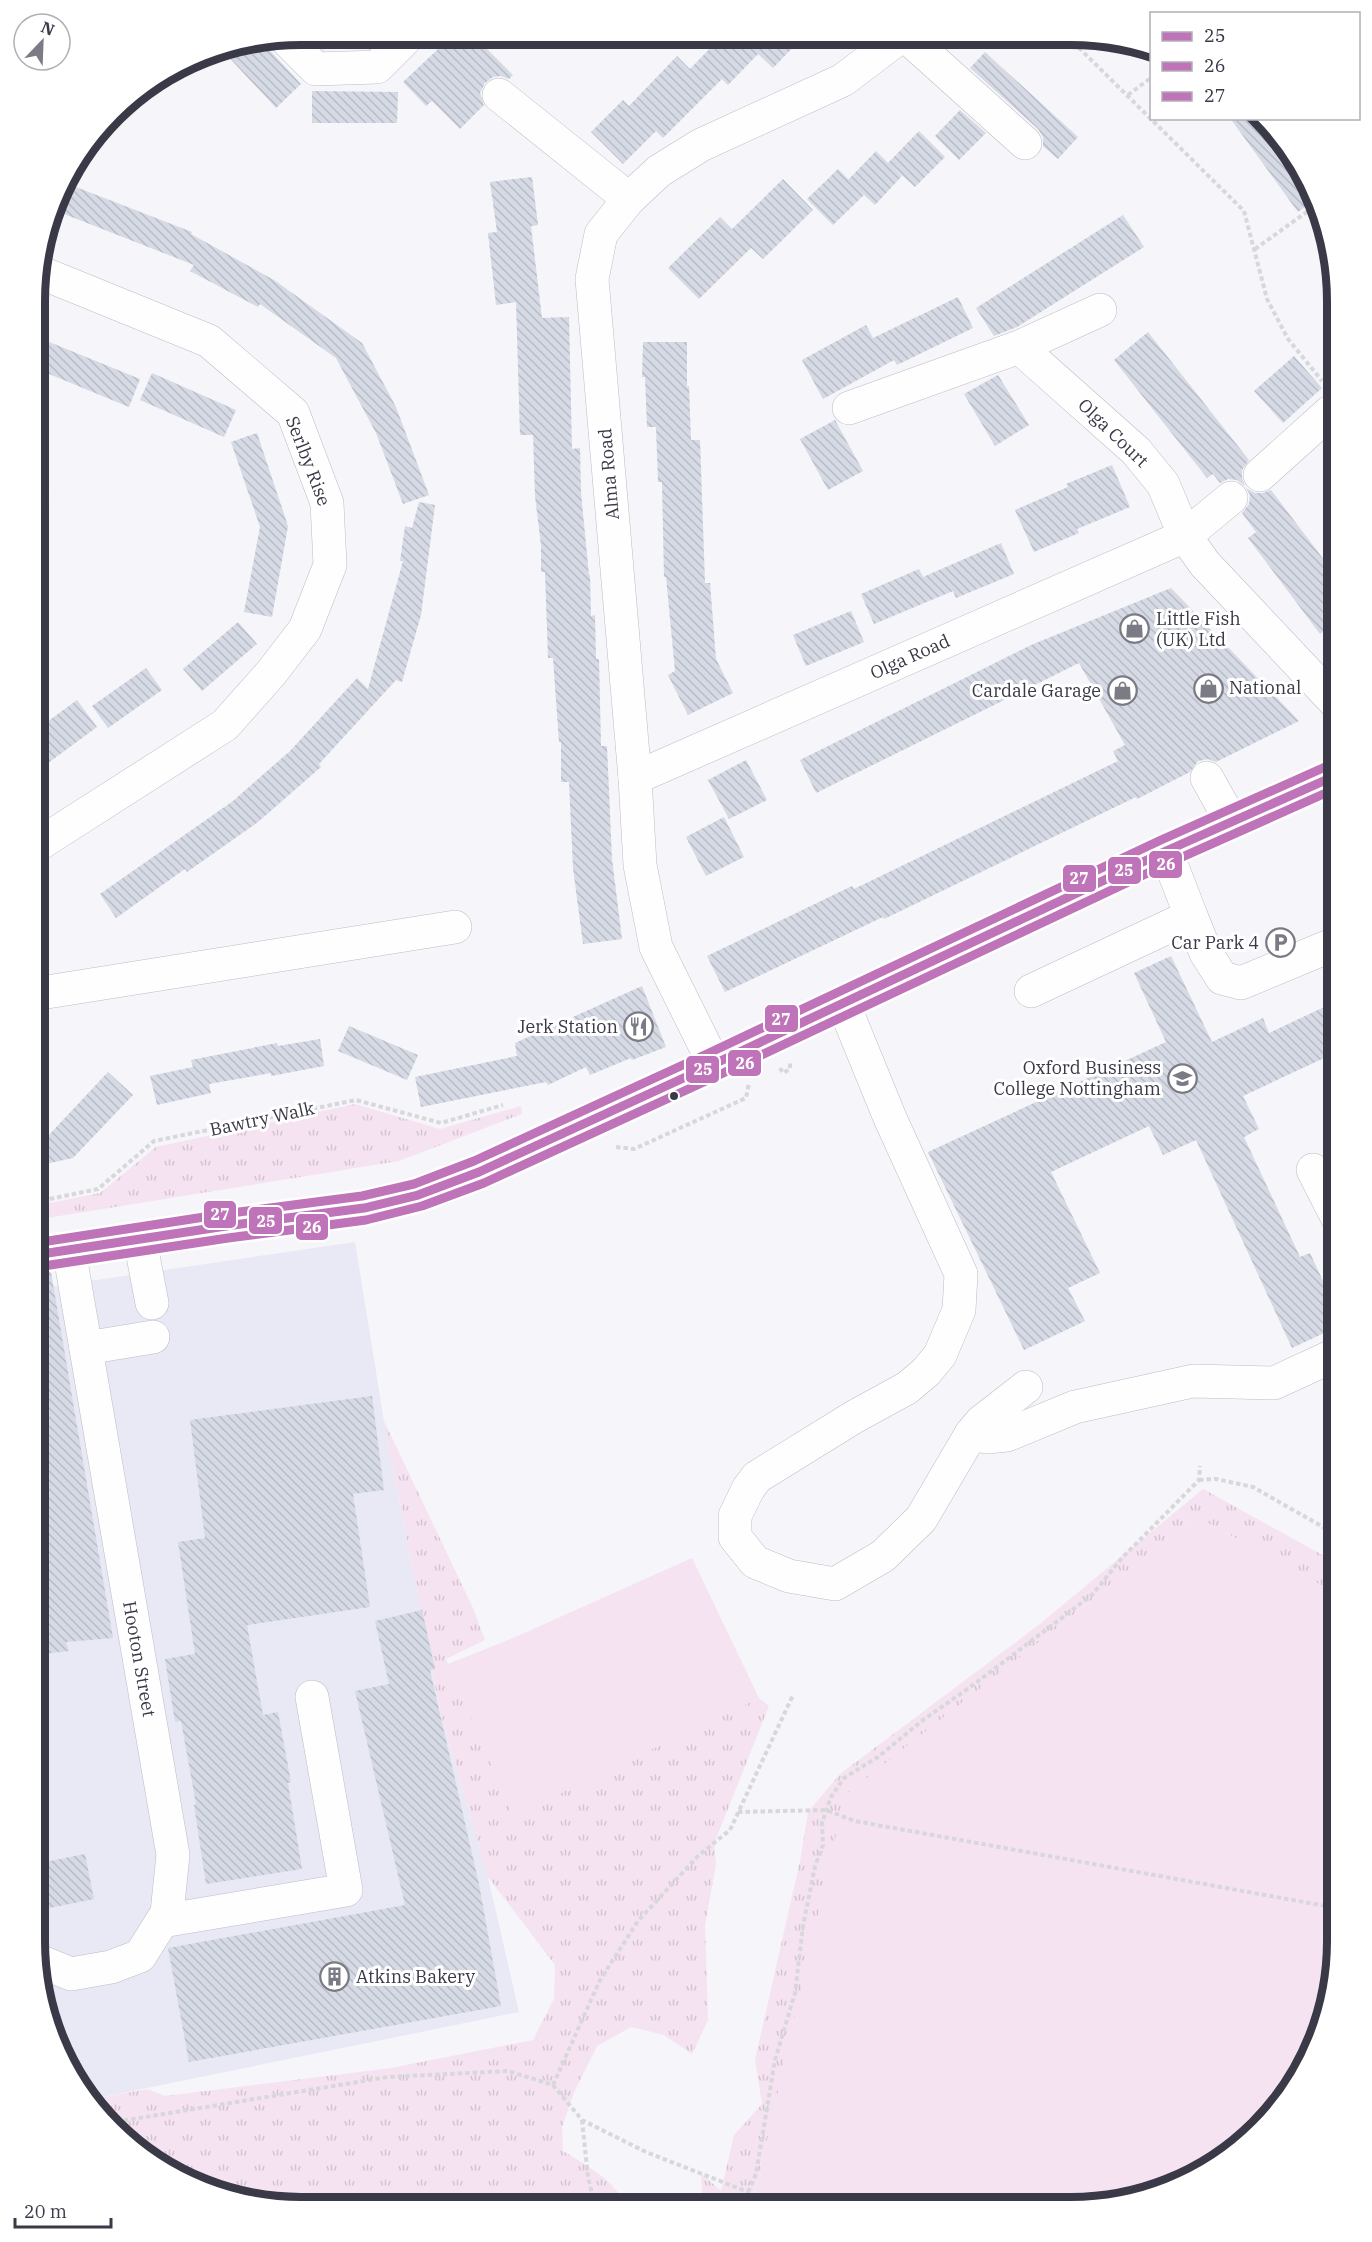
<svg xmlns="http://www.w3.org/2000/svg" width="1372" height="2242" viewBox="0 0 1372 2242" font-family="'IBM Plex Serif',serif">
	<defs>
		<pattern id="grass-tufts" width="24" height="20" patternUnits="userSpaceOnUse" patternTransform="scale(1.5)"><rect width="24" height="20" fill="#f6e3f2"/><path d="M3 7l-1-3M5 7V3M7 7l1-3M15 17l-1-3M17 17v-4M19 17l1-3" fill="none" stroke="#d4c4d1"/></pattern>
		<pattern id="building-back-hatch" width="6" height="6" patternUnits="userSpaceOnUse" patternTransform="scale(1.5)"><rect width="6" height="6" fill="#d5dae5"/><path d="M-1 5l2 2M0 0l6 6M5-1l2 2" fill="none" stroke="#b8bcc6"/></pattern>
	</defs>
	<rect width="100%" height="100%" fill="#f5f5fa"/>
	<polygon fill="#e9e9f5" points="355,1242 384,1421 440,1711 488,1877 519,2012 88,2100 55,2042 35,1941 35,1289"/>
	<g fill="url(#grass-tufts)">
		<polygon points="301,35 324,35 325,63"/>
		<polygon points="368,35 399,35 369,62"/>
		<polygon points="355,1104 440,1129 521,1106 522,1114 399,1161 35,1220 35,1206 100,1193 156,1147"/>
		<path d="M384 1421 473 1608 485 1640 446 1659 513 1815 759 1698 769 1706 714 1844 716 1864 705 1925 708 2020 692 2054 664 2035 631 2027 597 2046 575 2090 562 2127 563 2151C587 2166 614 2179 626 2206L267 2205 200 2187 139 2153 88 2100 147 2089 165 2096 391 2068 533 2040 554 1999 555 1965 488 1877 440 1711Z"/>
		<polygon points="1203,1489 1337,1563 1337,1594 1197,1517 846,1795 752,2207 703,2206 701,2173 721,2191 734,2135 762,2104 755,2060 800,1861 808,1812 840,1774 1036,1627"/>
	</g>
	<g fill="#f6e3f2">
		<polygon points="1197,1517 1337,1594 1337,1958 1317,2042 1283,2103 1233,2153 1172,2187 1071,2207 752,2207 845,1795"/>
		<polygon points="692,1558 759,1698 513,1816 448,1664 513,1638"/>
	</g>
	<g fill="url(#building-back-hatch)">
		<polygon points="453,35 500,35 486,48 513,75 509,79 501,76 493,77 485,83 480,93 484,105 460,129 432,101 426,106 403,82"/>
		<polygon points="722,36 804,36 773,68 758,54 728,85 722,79 663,138 656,131 623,164 591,132 623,100 629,106 677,56 690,69"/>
		<polygon points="262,42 301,84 276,108 222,50"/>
		<polygon points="985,52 1078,137 1058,159 1043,146 1043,137 1038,129 970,68"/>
		<polygon points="312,91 398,92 397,123 312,123"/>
		<polygon points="960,110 986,133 959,160 935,136"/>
		<polygon points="1230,118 1262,118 1283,140 1317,198 1298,212"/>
		<polygon points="919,131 945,157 915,187 892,166 902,176 875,205 848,180 876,151 888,163"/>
		<polygon points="838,169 864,195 833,225 807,199"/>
		<polygon points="532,177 538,225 531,226 542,318 569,317 572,449 580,448 581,493 589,575 590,575 591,616 595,615 596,659 599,659 601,746 607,746 612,859 622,939 583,944 573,868 569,782 561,782 561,742 559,742 553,658 548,658 545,572 541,572 541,545 535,496 533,435 520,435 516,302 496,305 488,233 497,232 490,182"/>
		<polygon points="783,179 813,210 763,259 751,248 699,299 668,268 720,217 732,229"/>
		<polygon points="63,182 192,232 191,234 274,280 362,343 396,407 429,495 403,504 376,433 336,358 260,304 258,307 190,271 194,265 54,210"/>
		<polygon points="1123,215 1144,247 1017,327 994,336 976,308"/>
		<polygon points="958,297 973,328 897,365 894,360 823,399 802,360 866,325 873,338"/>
		<polygon points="1148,332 1249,460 1242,470 1242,478 1245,486 1237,480 1228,479 1220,483 1213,474 1207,478 1114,360"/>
		<polygon points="37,337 140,379 129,407 37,369"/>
		<polygon points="643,342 687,342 687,387 689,386 691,440 700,440 705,583 710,583 716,659 733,693 688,715 668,675 675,671 666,577 664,577 662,482 658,482 656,427 647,427 645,377 642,377"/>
		<polygon points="1294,356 1322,388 1283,423 1254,391"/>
		<polygon points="152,373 236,410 224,437 140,400"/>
		<polygon points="998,375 1029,425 995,446 964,394"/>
		<polygon points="835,420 863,471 828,490 800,439"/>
		<polygon points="257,433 288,526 272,617 244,612 260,527 231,442"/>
		<polygon points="1112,465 1130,507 1077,529 1079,533 1034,552 1015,510 1068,487 1066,484"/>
		<polygon points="1246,488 1255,493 1263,493 1271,490 1337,577 1337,621 1320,634 1248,538 1256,532 1242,513 1249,504 1250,495"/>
		<polygon points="419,502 435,505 421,615 402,682 396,680 319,764 321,767 258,822 187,872 185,869 116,918 100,894 233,801 290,751 357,678 368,689 403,561 400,561 405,526 412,528"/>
		<polygon points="1001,543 1014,574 956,598 953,591 874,624 861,594 919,569 923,577"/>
		<polygon points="1171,588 1299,721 1216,762 1208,759 1198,761 1190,772 1137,799 1136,797 884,919 883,917 725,992 707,956 852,886 854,889 1118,761 1113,751 1125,745 1079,663 816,793 800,760 1031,645"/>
		<polygon points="851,611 864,642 806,666 793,635"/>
		<polygon points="238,622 257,644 202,691 183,669"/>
		<polygon points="146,668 162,690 108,728 92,706"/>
		<polygon points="77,700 97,727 36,772 36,730"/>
		<polygon points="746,760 767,800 729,819 708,780"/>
		<polygon points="724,817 744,857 706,876 686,837"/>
		<polygon points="1171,956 1212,1042 1263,1018 1269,1033 1337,1001 1337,1052 1243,1096 1259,1129 1244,1137 1300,1257 1310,1253 1337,1311 1337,1327 1292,1348 1196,1140 1163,1155 1149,1126 1051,1172 1100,1273 1068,1288 1085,1321 1024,1350 928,1152 1166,1042 1134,973"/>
		<polygon points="642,986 666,1047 632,1060 631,1058 590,1075 586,1067 548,1085 546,1082 421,1107 415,1077 517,1056 515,1043"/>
		<polygon points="349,1026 418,1055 407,1080 338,1051"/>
		<polygon points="320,1039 324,1066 271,1076 271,1073 209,1084 211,1093 157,1105 150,1076 193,1067 191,1060 277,1043 278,1046"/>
		<polygon points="108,1072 133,1095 73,1158 36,1166 36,1139 47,1137"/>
		<polygon points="51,1272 113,1638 66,1642 69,1651 35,1655 35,1273"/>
		<polygon points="372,1396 384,1490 353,1494 370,1607 247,1625 263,1715 278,1712 291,1782 288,1783 302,1869 206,1884 194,1805 196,1804 181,1721 175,1722 165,1659 195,1654 178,1542 205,1538 190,1420"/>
		<polygon points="422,1610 435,1669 430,1670 479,1884 501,2006 189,2062 168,1948 405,1905 355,1691 389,1684 375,1621"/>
		<polygon points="85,1854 94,1899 35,1911 35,1864"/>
	</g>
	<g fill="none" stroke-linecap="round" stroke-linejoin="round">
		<defs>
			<g id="minor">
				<polyline points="906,36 1025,143"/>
				<polyline points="285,38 316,69 377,67 409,35"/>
				<polyline points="499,95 629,199"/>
				<polyline points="1019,347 1136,451 1163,484 1185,536 1231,498"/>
				<polyline points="849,408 1019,347 1100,310"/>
				<polyline points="1260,475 1330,412"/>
				<polyline points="635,778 1185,536 1205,564 1337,704"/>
				<polyline points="1207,778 1231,821"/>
				<polyline points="36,846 225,725 272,672 305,629 330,565 327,503 293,413 209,341 37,271"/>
				<polyline points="1166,851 1191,916"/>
				<polyline points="36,988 47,992 455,927"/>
				<polyline points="1031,991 1191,916 1206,953 1222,978 1241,983 1337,943"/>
				<polyline points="843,1003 890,1118 961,1274 959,1310 940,1355 926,1372 907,1388 854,1417 757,1477 748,1489 735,1516 735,1537 755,1562 789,1576 835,1584 883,1556 921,1519 971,1434 987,1437 1007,1435 1075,1407 1193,1381 1274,1383 1337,1354"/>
				<polyline points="714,1064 656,947 640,865 635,778 592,279 601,234 629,199 659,171 701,145 843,80 901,36"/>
				<polyline points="1313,1170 1337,1217"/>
				<polyline points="140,1240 152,1303"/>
				<polyline points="86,1348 153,1337"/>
				<polyline points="971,1434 981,1422 1026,1387"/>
				<polyline points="162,1921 346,1890 312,1697"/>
				<polyline points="39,1961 71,1974 111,1967 140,1956 167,1913 173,1855 69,1250"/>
			</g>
			<polyline id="major" points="35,1255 226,1226 364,1208 418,1195 479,1172 714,1064 1166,851 1337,775"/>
		</defs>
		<use href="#minor" stroke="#bcbcc5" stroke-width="34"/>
		<use href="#major" stroke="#d0d0d5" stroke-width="34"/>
		<g stroke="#d8d8db" stroke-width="4" stroke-dasharray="4.5 3" stroke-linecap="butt">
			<polyline points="1068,37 1244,211 1267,299 1288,339 1322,381"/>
			<polyline points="963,45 971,36"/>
			<polyline points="1128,95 1152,77"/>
			<polyline points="1255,249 1318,204"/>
			<polyline points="780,1068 783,1073 790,1069 790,1063"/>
			<polyline points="616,1147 634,1149 746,1098 749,1083"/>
			<polyline points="35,1202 98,1189 154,1141 356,1100 441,1123 503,1105"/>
			<polyline points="1199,1480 1216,1479 1253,1487 1337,1535"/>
			<polyline points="738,1812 826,1810 855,1821 1337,1908"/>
			<polyline points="553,2085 600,1980 638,1921 698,1856 730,1830 793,1695"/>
			<polyline points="582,2120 588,2177 595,2206"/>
			<polyline points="109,2123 388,2077 508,2071 553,2085 582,2120 646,2152 748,2192 742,2207"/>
			<polyline points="748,2192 756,2174 775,2060 795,1993 803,1926 815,1866 823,1845 822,1823 831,1797 844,1778 878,1757 923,1720 969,1688 1092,1595 1122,1558 1199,1480 1200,1466"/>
		</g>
		<use href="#minor" stroke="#fefefe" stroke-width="33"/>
		<use href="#major" stroke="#f8f6fb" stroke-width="33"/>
		<defs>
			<polyline id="bus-1" points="35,1255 226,1226 364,1208 418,1195 479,1172 714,1064 1166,851 1337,775"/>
			<polyline id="bus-2" points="37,1267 228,1238 366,1220 422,1206 484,1183 719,1075 1171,862 1337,788"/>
			<polyline id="bus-3" points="35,1243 224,1214 362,1196 414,1184 474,1161 709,1053 1161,840 1332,764"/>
		</defs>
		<use href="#bus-1" stroke="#fff" stroke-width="14"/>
		<use href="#bus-2" stroke="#fff" stroke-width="14"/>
		<use href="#bus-3" stroke="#fff" stroke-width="14"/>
		<use href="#bus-1" stroke="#bf73b8" stroke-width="9"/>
		<use href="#bus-2" stroke="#bf73b8" stroke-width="9"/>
		<use href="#bus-3" stroke="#bf73b8" stroke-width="9"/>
	</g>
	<defs>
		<symbol id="shop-ring" viewBox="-11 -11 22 22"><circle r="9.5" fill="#fff" stroke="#7b7b86" stroke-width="1.5"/><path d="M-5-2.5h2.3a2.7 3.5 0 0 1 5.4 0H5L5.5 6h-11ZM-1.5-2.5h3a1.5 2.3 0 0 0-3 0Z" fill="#7b7b86"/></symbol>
		<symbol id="parking-ring" viewBox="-11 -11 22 22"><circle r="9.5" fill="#fff" stroke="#7b7b86" stroke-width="1.5"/><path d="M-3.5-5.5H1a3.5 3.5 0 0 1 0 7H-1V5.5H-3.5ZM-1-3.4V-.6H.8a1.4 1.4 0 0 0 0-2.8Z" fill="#7b7b86"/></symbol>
		<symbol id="restaurant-ring" viewBox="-11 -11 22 22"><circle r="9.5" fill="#fff" stroke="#7b7b86" stroke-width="1.5"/><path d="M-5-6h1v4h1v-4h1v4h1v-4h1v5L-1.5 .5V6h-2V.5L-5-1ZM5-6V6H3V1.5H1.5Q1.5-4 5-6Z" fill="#7b7b86"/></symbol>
		<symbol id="university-ring" viewBox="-11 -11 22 22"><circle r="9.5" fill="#fff" stroke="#7b7b86" stroke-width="1.5"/><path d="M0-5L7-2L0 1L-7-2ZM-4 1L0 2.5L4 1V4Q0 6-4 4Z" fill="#7b7b86"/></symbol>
		<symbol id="building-ring" viewBox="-11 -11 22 22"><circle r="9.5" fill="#fff" stroke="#7b7b86" stroke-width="1.5"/><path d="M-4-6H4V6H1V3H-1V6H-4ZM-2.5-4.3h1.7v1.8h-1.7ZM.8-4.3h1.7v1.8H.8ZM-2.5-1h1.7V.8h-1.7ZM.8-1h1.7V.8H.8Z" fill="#7b7b86"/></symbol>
	</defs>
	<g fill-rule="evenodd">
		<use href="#shop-ring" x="1118" y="612" width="33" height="33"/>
		<use href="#shop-ring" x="1192" y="672" width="33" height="33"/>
		<use href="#shop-ring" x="1106" y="674" width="33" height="33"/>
		<use href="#parking-ring" x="1264" y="926" width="33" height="33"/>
		<use href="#restaurant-ring" x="622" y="1010" width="33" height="33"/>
		<use href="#university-ring" x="1166" y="1062" width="33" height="33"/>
		<use href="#building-ring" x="318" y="1960" width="33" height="33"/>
	</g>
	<circle fill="#3a3947" stroke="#fff" stroke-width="2" cx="674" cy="1096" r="5"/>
	<g text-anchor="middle" stroke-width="6" stroke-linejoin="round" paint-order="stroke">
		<g font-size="18" fill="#3a3947" stroke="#fff">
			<text transform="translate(1113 433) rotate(44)" y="6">Olga Court</text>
			<text transform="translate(308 461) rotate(69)" y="6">Serlby Rise</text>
			<text transform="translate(609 474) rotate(-95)" y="6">Alma Road</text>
			<text transform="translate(910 657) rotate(-24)" y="6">Olga Road</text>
			<text transform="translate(262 1119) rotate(-12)" y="6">Bawtry Walk</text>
			<text transform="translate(139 1659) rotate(80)" y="6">Hooton Street</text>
		</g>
		<g font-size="18" fill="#3a3947" stroke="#fff" text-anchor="end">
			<text x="1156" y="625" text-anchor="start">Little Fish<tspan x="1156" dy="21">(UK) Ltd</tspan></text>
			<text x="1229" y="694" text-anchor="start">National</text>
			<text x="1101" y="697">Cardale Garage</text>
			<text x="1259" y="949">Car Park 4</text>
			<text x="618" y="1033">Jerk Station</text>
			<text x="1161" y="1074">Oxford Business<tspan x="1161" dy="21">College Nottingham</tspan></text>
			<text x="356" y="1983" text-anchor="start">Atkins Bakery</text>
		</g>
	</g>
	<path d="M0 0H1372V2242H0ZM301 45H1071A256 256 0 0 1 1327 301V1941A256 256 0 0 1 1071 2197H301A256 256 0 0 1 45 1941V301A256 256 0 0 1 301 45Z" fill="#fff" fill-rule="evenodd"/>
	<path fill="none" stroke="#3a3947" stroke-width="8" d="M301 45H1071A256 256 0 0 1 1327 301V1941A256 256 0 0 1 1071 2197H301A256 256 0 0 1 45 1941V301A256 256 0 0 1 301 45Z"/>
	<g stroke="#fff" stroke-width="2">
		<rect x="1148" y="850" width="35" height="29" rx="6" fill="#bf73b8"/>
		<rect x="1107" y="856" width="35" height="29" rx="6" fill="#bf73b8"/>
		<rect x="1062" y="864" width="35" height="29" rx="6" fill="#bf73b8"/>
		<rect x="764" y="1004" width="35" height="29" rx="6" fill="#bf73b8"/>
		<rect x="727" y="1049" width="35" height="28" rx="6" fill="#bf73b8"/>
		<rect x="685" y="1055" width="35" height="29" rx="6" fill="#bf73b8"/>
		<rect x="203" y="1200" width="34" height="29" rx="6" fill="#bf73b8"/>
		<rect x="248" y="1206" width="35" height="29" rx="6" fill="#bf73b8"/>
		<rect x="295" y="1213" width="34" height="28" rx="6" fill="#bf73b8"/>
	</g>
	<g font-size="16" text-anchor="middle" font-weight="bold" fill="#fff">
		<text x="1166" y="870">26</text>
		<text x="1124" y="876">25</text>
		<text x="1079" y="884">27</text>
		<text x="781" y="1025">27</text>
		<text x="745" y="1069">26</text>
		<text x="703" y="1075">25</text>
		<text x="220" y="1220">27</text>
		<text x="266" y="1227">25</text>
		<text x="312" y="1233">26</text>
	</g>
	<rect x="1150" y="12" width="210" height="108" fill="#ffffff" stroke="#b0b0b5" stroke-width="1.5"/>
	<rect x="1162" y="32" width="30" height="9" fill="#bf73b8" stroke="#b0b0b5" stroke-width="1.5"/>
	<text x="1204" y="42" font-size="18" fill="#3a3947">25</text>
	<rect x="1162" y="62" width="30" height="9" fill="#bf73b8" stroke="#b0b0b5" stroke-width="1.5"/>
	<text x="1204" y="72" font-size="18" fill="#3a3947">26</text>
	<rect x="1162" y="92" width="30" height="9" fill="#bf73b8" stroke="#b0b0b5" stroke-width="1.5"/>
	<text x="1204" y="102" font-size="18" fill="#3a3947">27</text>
	<g transform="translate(42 42) rotate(23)"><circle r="28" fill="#ffffff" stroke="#b0b0b5" stroke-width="1.5"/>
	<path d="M0-4.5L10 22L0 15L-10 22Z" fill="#7b7b86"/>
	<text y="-9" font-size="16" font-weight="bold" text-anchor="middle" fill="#3a3947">N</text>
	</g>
	<path d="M15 2218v9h96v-9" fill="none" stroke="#3a3947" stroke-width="3"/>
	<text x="24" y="2218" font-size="18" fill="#3a3947" stroke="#ffffff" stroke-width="4.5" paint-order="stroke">20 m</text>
</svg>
